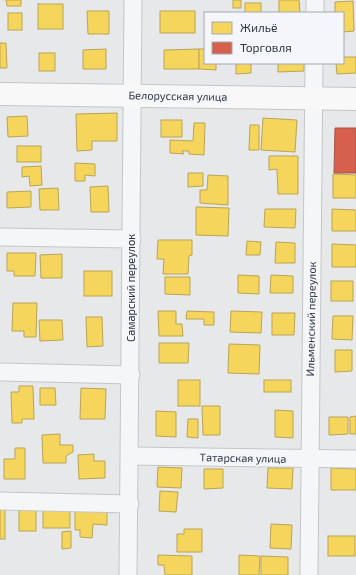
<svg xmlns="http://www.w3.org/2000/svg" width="356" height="575" viewBox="0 0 356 575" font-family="'Exo 2',sans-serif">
	<rect width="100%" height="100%" fill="#e6e8ea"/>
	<g fill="#f6d55c" stroke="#b9a555">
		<polygon points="6,0 21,0 21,6 7,6"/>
		<rect x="233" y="0" width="8" height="8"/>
		<polygon points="279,0 299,0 300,13 279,13"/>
		<polygon points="353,1 354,31 343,32 343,13 335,13 335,2"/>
		<rect x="245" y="3" width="16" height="10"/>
		<rect x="38" y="4" width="25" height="25"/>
		<polygon points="87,11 109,11 109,34 88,34"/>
		<rect x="160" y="11" width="35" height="22"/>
		<rect x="8" y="13" width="14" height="17"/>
		<polygon points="0,43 6,43 7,68 0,68"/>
		<polygon points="106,49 106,69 83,69 83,50"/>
		<polygon points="199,49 199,69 164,69 164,50"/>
		<polygon points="199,49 205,49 205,63 216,63 216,70 199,69"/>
		<rect x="39" y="53" width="16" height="18"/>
		<polygon points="343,57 356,57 356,73 337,74 336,63 343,63"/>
		<polygon points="236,63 251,63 251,73 236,74"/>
		<polygon points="278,63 304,63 304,71 278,72"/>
		<polygon points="117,113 117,141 92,141 92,150 77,151 76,114"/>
		<polygon points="27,116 28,136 8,137 7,117"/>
		<polygon points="263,118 297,120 295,152 261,150"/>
		<rect x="161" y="120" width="21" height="17"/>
		<polygon points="194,123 205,123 204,155 189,154 189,151 182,151 184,154 170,153 170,140 193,141"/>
		<polygon points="250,125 259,125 259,150 249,150"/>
		<rect x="17" y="146" width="24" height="16"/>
		<polygon points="269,156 298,156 298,194 278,194 277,169 269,170"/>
		<polygon points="75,163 95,164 95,176 85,175 85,181 75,181"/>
		<polygon points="41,166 42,185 30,186 29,176 22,177 22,167"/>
		<polygon points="188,173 203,173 203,186 188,187"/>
		<polygon points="333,174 356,175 356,198 333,198"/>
		<polygon points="208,175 228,176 228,205 200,203 200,190 207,190"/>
		<polygon points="108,186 109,212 91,212 90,187"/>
		<polygon points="58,188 59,210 40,210 39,189"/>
		<polygon points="31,191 31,207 7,208 7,192"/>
		<polygon points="196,207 229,208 228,236 196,235"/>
		<polygon points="265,209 296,209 295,228 264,227"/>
		<polygon points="332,209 356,210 356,231 332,231"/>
		<polygon points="158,240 192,240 192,255 189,256 188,274 163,274 164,259 157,259"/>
		<polygon points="247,241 261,242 260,255 246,255"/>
		<polygon points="276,242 295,243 295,263 275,263"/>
		<polygon points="332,244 356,245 356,267 332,267"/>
		<polygon points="7,253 36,253 35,276 14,276 14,271 7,271"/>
		<polygon points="62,254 62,278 41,278 40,255"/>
		<rect x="84" y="271" width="28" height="25"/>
		<polygon points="238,275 259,276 259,294 238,293"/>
		<polygon points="271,275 293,276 293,293 270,293"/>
		<polygon points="165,277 190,277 190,295 165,294"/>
		<rect x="331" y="281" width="22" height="20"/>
		<polygon points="13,303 37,303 36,337 24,337 24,331 12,331"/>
		<polygon points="158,311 176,311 176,324 182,324 183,336 159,336"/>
		<polygon points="187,311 214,312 214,325 204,325 204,319 186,319"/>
		<polygon points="231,311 262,312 261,333 230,332"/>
		<polygon points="272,313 295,313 294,335 272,335"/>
		<polygon points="333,316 353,316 352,340 332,339"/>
		<polygon points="86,317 102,317 103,346 87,347"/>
		<polygon points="39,320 62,320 63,340 40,341"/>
		<polygon points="159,343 189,343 188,363 159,363"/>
		<polygon points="229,344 260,345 259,374 228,373"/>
		<polygon points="335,350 352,350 352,371 335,372"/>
		<rect x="178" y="380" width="22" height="26"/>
		<rect x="264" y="380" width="27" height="12"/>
		<polygon points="19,386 33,386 34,419 22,419 22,423 12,423 11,392 19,392"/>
		<polygon points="40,388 55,388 56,405 40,405"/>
		<polygon points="81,388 106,389 105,419 80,419"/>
		<polygon points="202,406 220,406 220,435 203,435"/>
		<polygon points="275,410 293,411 293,438 275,437"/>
		<polygon points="156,411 176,412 176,437 156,436"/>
		<polygon points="356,416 356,434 350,434 350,417"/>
		<polygon points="329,417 348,417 348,434 329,435"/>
		<polygon points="188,419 198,419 198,438 187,437"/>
		<polygon points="60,434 60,445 73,445 73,452 66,456 66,463 43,463 42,435"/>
		<polygon points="15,448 25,448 25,479 4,479 4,459 15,459"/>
		<polygon points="94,454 94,461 105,461 105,478 79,479 78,455"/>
		<polygon points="158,467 182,468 181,488 157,487"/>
		<polygon points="268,468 293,468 292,489 267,488"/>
		<polygon points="331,468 356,469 356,490 331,490"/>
		<polygon points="204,469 223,469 223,488 204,489"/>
		<polygon points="160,491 178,492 176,512 159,511"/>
		<rect x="0" y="507" width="5" height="32"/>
		<polygon points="75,509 107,509 107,525 93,524 92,538 80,537 80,530 75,530"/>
		<rect x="19" y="510" width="17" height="21"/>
		<rect x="43" y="510" width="27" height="18"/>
		<polygon points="271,524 292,525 291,549 270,548"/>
		<polygon points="184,529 202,529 202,552 177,552 177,534 184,534"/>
		<polygon points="71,531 71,548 62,549 62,532"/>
		<rect x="328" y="536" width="27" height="20"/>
		<polygon points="158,555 192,556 192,575 165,575 164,565 158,565"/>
		<polygon points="239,555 260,556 259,575 239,575"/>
		<polygon points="261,556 288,557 288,575 261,575"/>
	</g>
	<polygon fill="#d6604d" stroke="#a3534b" points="335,128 356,128 356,173 334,173"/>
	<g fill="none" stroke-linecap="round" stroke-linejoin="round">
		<defs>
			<g id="minor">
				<polyline points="315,13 315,0"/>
				<polyline points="0,237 132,239"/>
				<polyline points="0,372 131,375"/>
				<polyline points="131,456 356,459"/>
				<polyline points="0,501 130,504"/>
				<polyline points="128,575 133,0"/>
				<polyline points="309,575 314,63"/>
			</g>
			<polyline id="secondary" points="0,94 356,99"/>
		</defs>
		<use href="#minor" stroke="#c4c6c8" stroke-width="19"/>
		<use href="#secondary" stroke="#c4c6c8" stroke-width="24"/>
		<use href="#minor" stroke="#f5f6f7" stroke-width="17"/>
		<use href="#secondary" stroke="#f8f8f8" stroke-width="22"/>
	</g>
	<g text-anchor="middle" stroke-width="4" stroke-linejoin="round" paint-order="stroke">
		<g font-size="11" fill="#2b3445" stroke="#f4f6f9">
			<text transform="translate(178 96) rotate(1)" y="4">Белорусская улица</text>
			<text transform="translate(131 288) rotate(-90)" y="4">Самарский переулок</text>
			<text transform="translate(311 319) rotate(-89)" y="4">Ильменский переулок</text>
			<text transform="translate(243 458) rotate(1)" y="4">Татарская улица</text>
		</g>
	</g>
	<rect x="204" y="12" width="140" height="52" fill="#f4f6f9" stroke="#a4a8b1"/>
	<rect x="212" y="22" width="20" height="12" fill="#f6d55c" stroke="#a4a8b1"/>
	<text x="240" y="32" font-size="12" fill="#2b3445">Жильё</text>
	<rect x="212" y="42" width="20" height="12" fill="#d6604d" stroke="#a4a8b1"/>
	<text x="240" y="52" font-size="12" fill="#2b3445">Торговля</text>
</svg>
